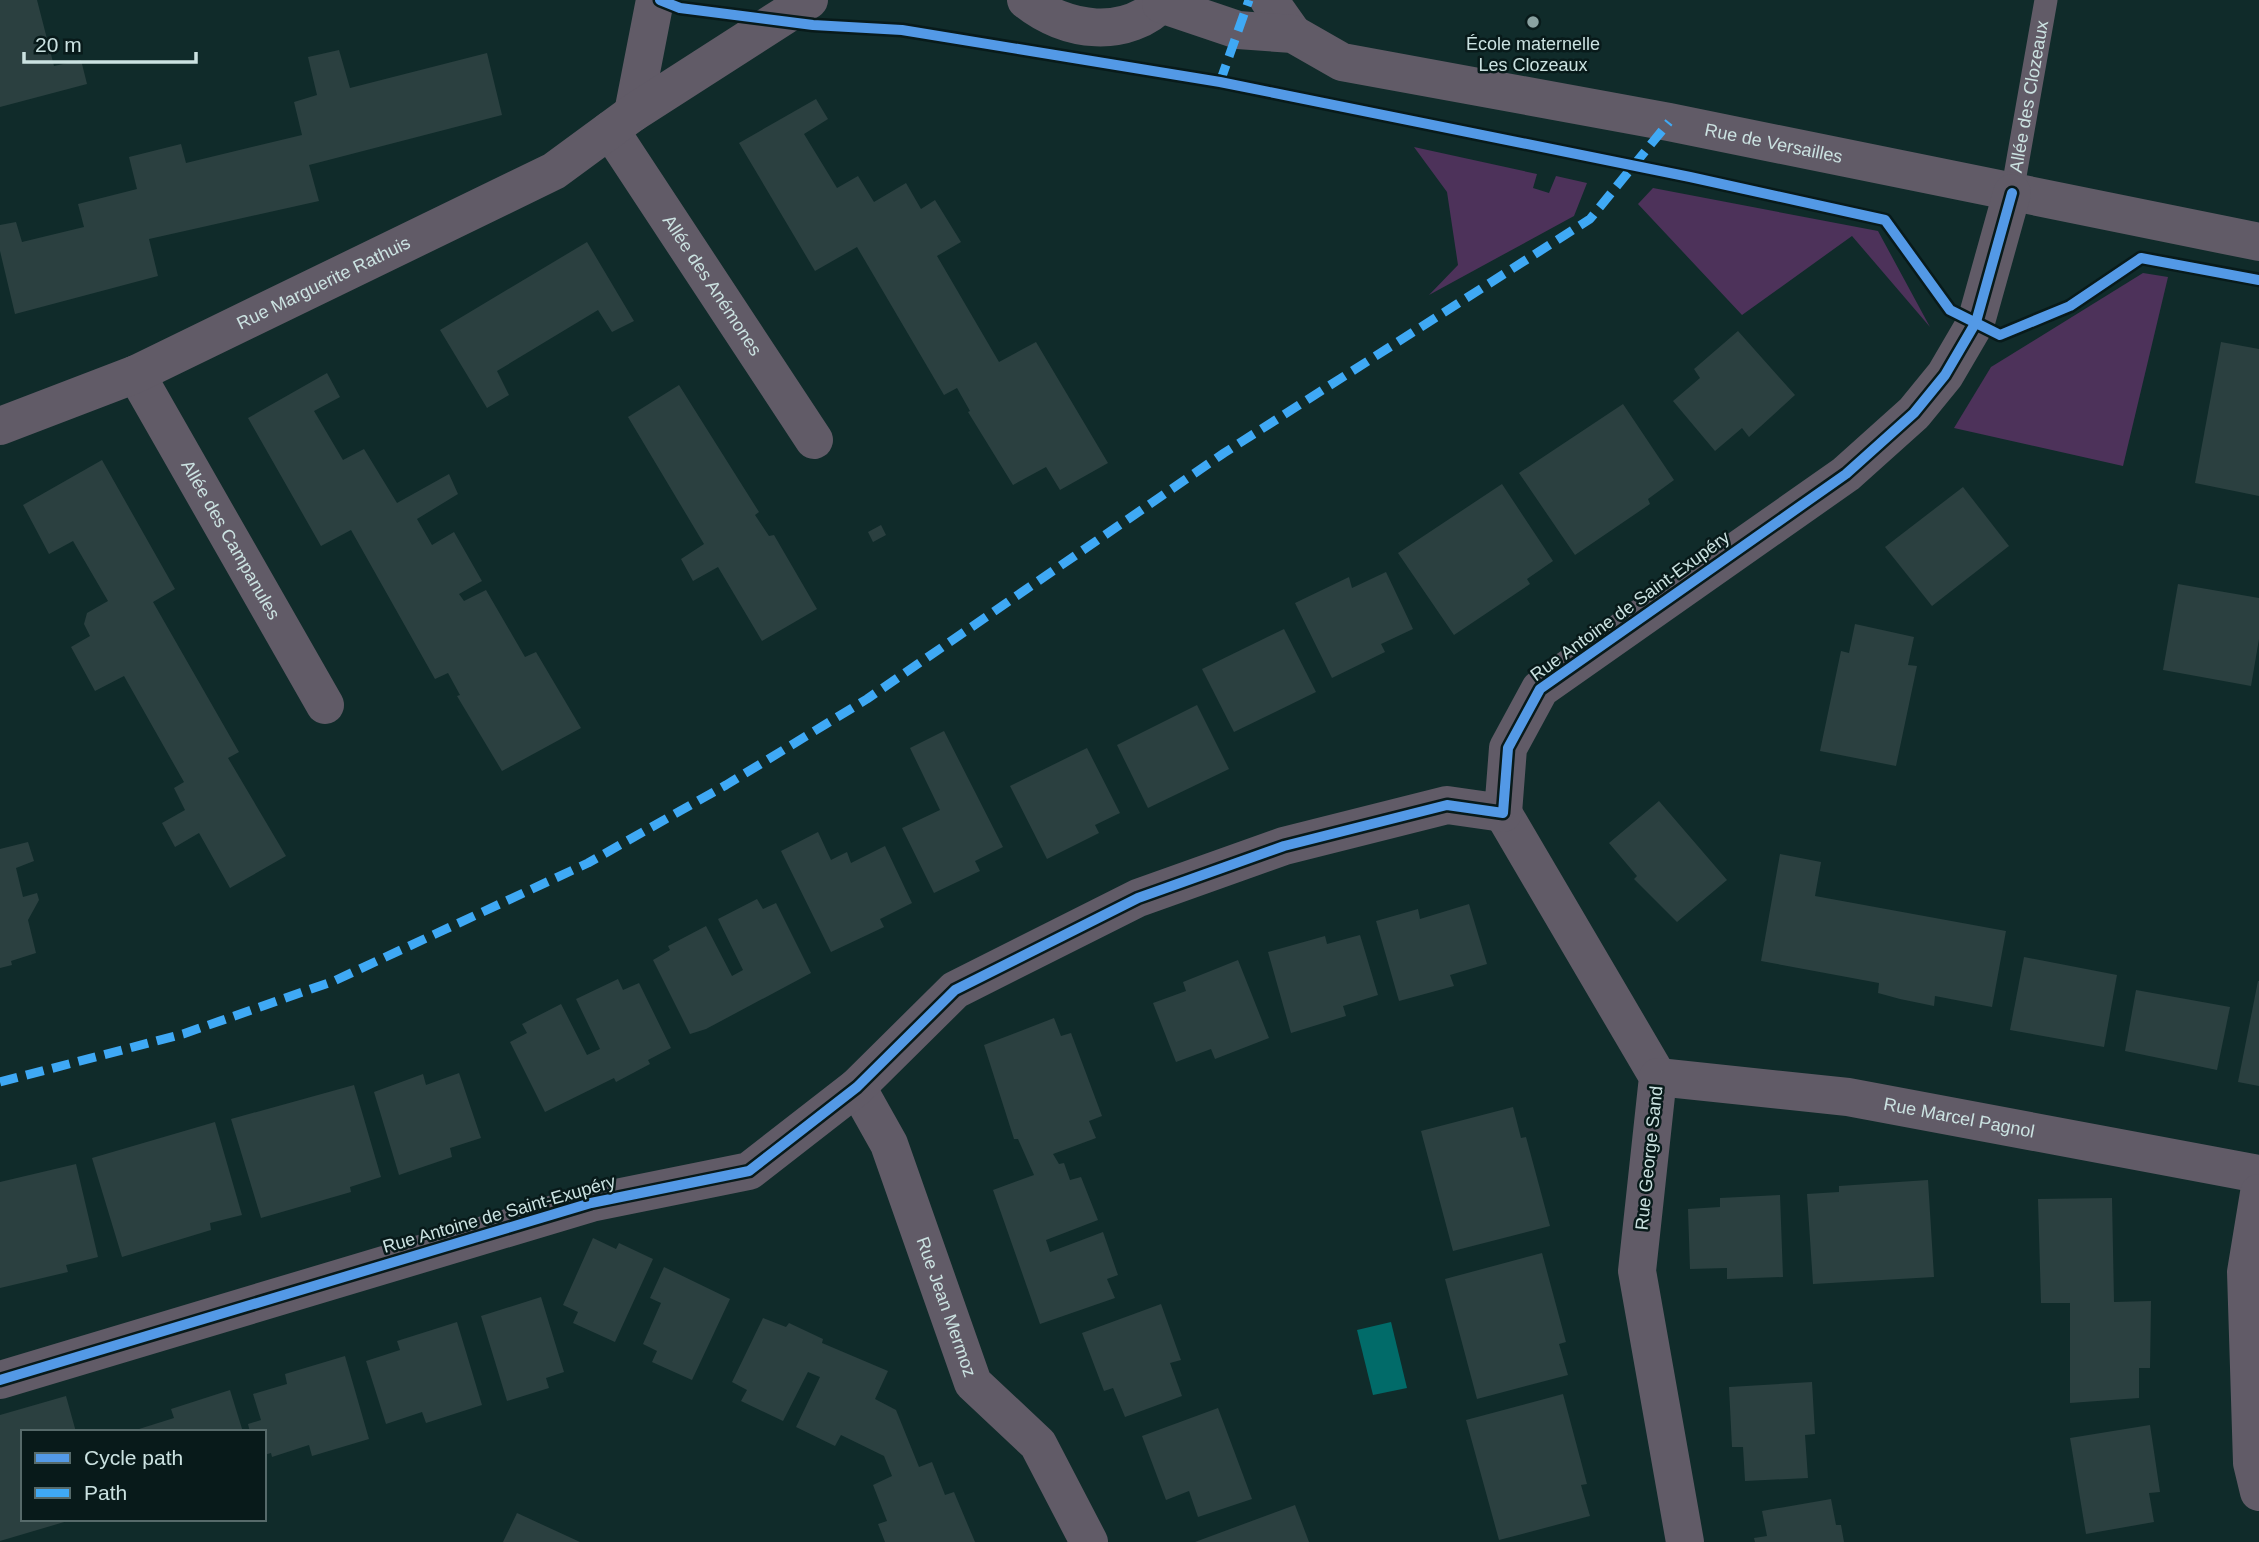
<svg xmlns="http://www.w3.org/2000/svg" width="2259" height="1542" viewBox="0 0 2259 1542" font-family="Arial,sans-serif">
	<rect width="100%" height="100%" fill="#102b2a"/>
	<g fill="#4d325a">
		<polygon points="1414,147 1537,174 1533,188 1549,193 1556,176 1587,183 1574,216 1429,295 1458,265 1447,192"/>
		<polygon points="1653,188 1878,231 1930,327 1852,236 1742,315 1638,204"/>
		<polygon points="2143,273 2168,277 2123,466 1954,428 1991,367"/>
	</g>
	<polygon fill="#016b69" points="1391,1322 1407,1388 1373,1395 1357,1330"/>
	<g fill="#2b4040">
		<polygon points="0,0 37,0 54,66 81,60 87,84 0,107"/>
		<polygon points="339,50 350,88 487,53 502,115 309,165 319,201 149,239 158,276 15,314 0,251 0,225 16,222 22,242 84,227 78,204 137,189 129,157 181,144 186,163 302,135 294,102 317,95 308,57"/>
		<polygon points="816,99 828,119 804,134 837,188 858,176 874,202 906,183 921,209 935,200 961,242 937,256 999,362 1036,342 1108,463 1060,490 1046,467 1013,485 968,412 970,411 957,388 944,395 857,247 815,271 739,143"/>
		<polygon points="587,242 634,321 612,332 598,310 497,371 509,395 487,408 440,330"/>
		<polygon points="1738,331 1795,395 1749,437 1742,428 1715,451 1673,401 1700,378 1694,369"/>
		<polygon points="2221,342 2259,349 2259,496 2195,483"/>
		<polygon points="327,373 340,397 314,411 343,460 364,449 397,503 449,474 458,494 417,519 432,545 454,532 482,581 459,594 464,601 486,590 525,657 536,652 581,728 502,771 457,696 460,695 448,673 435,679 351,530 321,546 248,418"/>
		<polygon points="679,385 759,512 755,515 769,536 774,535 817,609 762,641 718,567 693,581 681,559 704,544 628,417"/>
		<polygon points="1623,404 1674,480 1648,499 1650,504 1575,555 1519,473"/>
		<polygon points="102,460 175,589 153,602 239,752 228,758 286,856 230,888 199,833 175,847 162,823 185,810 174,788 184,782 124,676 95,691 71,647 90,636 84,624 87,613 108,601 73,541 49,554 23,505"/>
		<polygon points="1502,484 1553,561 1527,579 1530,584 1454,635 1398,553"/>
		<polygon points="1963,487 2009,546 1932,606 1885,547"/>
		<polygon points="881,525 886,535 873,542 868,532"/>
		<polygon points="1386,572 1413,629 1381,644 1385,652 1332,678 1295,603 1349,577 1352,588"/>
		<polygon points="2178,584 2259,598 2259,639 2251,686 2163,670"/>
		<polygon points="1855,624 1914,637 1908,665 1917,666 1896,766 1820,751 1841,651 1849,653"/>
		<polygon points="1284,629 1316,692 1234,732 1202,669"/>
		<polygon points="1197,705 1229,769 1148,808 1117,745"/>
		<polygon points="944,731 1003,847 975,861 980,871 934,893 902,828 940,810 910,748"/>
		<polygon points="1087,748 1120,813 1095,825 1099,833 1047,859 1010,786"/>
		<polygon points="1659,801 1727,880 1677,922 1634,879 1637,876 1609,843"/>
		<polygon points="818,832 831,860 847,852 851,863 885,846 912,903 880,919 884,927 831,952 781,851"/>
		<polygon points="28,842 34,861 16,868 23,897 37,893 39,900 28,920 36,953 11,961 12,965 0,968 0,849"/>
		<polygon points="1780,854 1821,862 1815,896 2006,931 1992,1007 1935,996 1934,1006 1900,999 1878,993 1879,983 1761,961"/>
		<polygon points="757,899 763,909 776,903 811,973 706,1029 690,1034 653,960 670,950 668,946 706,926 732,976 743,970 718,919"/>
		<polygon points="1469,904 1487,964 1450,975 1454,986 1399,1001 1376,921 1418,909 1420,919"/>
		<polygon points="1360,935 1378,995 1343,1006 1346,1016 1291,1033 1268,952 1325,936 1327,944"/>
		<polygon points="2024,957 2117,975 2104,1047 2010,1030"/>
		<polygon points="1238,960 1269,1038 1215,1059 1211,1049 1176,1062 1153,1003 1186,991 1183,982"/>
		<polygon points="618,979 623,990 639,983 671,1048 648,1060 650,1064 616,1082 614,1078 545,1112 510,1042 527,1033 522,1024 561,1004 587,1055 600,1049 576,999"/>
		<polygon points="2258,981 2259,981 2259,1086 2238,1082"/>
		<polygon points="2136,990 2230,1007 2217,1070 2125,1051"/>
		<polygon points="1054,1018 1061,1036 1071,1033 1102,1116 1089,1121 1096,1138 1053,1154 1059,1164 1064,1163 1070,1180 1081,1177 1098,1220 1046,1240 1050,1252 1103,1232 1118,1275 1107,1279 1115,1298 1040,1324 993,1190 1034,1175 1018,1139 1014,1139 984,1045"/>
		<polygon points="459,1073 481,1138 450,1148 452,1157 399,1175 374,1092 423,1074 426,1085"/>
		<polygon points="354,1085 381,1177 350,1187 351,1192 261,1218 231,1119"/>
		<polygon points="1513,1107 1521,1138 1526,1137 1550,1226 1453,1251 1421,1131"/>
		<polygon points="215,1122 242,1215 210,1223 211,1230 122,1257 92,1158"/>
		<polygon points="76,1164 98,1257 66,1265 68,1272 0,1288 0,1182"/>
		<polygon points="1928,1180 1934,1277 1813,1284 1807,1194 1839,1192 1839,1186"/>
		<polygon points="1780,1195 1783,1277 1727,1279 1727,1268 1690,1269 1688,1209 1720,1207 1720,1198"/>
		<polygon points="2112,1198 2114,1302 2151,1301 2150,1368 2139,1368 2139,1398 2070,1403 2070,1303 2041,1303 2038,1199"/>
		<polygon points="593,1238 616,1249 619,1243 653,1259 615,1342 573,1323 578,1312 563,1305"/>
		<polygon points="1542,1253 1566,1342 1559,1344 1568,1375 1477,1399 1445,1279"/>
		<polygon points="664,1267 730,1299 692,1380 652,1362 657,1351 643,1344 661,1303 650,1298"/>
		<polygon points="541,1297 564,1372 546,1378 549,1388 507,1401 481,1316"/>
		<polygon points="1161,1304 1181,1360 1170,1363 1182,1396 1125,1417 1113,1388 1104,1391 1082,1333"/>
		<polygon points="763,1318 786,1327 789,1323 823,1339 822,1343 888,1371 875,1399 896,1410 919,1467 932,1462 945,1495 954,1492 975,1542 885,1542 878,1524 887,1521 873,1485 892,1476 884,1456 841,1435 835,1446 796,1427 820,1377 808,1372 783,1421 741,1401 747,1390 732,1382"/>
		<polygon points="457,1322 482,1405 426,1423 422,1412 386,1424 366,1361 400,1350 397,1341"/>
		<polygon points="345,1356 369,1439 312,1456 309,1445 272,1457 271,1453 264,1455 264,1432 250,1432 248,1424 261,1420 253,1394 287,1384 285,1374"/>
		<polygon points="1812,1382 1815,1434 1805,1435 1808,1478 1745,1481 1743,1447 1732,1447 1729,1387"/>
		<polygon points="230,1390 243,1432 140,1432 139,1429 174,1418 171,1409"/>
		<polygon points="1563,1394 1587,1484 1581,1485 1590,1516 1499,1540 1466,1420"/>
		<polygon points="66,1396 76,1432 23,1432 23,1519 71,1520 0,1541 0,1415"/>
		<polygon points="1218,1408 1252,1499 1198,1517 1189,1491 1166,1500 1142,1436"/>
		<polygon points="2150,1425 2160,1492 2149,1493 2154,1522 2086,1534 2070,1438"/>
		<polygon points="1831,1499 1836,1525 1841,1525 1844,1542 1755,1542 1754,1538 1767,1536 1762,1511"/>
		<polygon points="1295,1505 1309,1542 1195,1542"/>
		<polygon points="517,1513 580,1542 503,1542"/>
	</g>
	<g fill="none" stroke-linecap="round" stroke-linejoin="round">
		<path stroke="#615b67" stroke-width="23" id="s1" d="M2012 193 2046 0"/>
		<g stroke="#615b67" stroke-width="38">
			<path d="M1026 0C1065 32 1127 41 1165 0"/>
			<polyline points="1269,0 1293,34"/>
			<path id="s2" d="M1161 4 1238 30 1293 34 1342 62 1669 122 2259 242"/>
			<polyline points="633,113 655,0"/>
			<path id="s3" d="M610 130 814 440"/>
			<path id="s4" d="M136 374 325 705"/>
			<path id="s5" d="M0 426 136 374 554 171 633 113 809 0"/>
			<polyline points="1503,813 1658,1077 1637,1271 1685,1542"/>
			<path id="s6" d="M1658 1077 1848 1097 2259 1174"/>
			<path id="s7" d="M857 1087 889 1144 973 1383 1038 1444 1089 1542"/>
			<polyline points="2259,1193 2246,1272 2252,1463 2259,1492"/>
			<polyline points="0,1380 591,1203 749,1171 857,1087 955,990 1138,898 1284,846 1447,805 1503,813 1508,748 1540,689 1846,474 1914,413 1945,375 1976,322 2012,193"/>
		</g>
		<g stroke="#3fa9f5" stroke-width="9" stroke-dasharray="18 9" stroke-linecap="butt">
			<polyline points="1220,82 1249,0"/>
			<polyline points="0,1082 183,1034 334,981 588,863 726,785 867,699 1224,453 1590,219 1669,122"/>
		</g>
		<defs>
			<g id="cycleway">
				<polyline points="660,0 680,8 813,25 902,30 1220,82 1690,177 1885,220 1950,310 2000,335 2070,306 2141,258 2259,280"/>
				<polyline points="0,1380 591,1203 749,1171 857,1087 955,990 1138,898 1284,846 1447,805 1503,813 1508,748 1540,689 1846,474 1914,413 1945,375 1976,322 2012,193"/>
			</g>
		</defs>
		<use href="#cycleway" stroke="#081a1a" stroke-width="15"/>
		<use href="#cycleway" stroke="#5399e6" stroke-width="10"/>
	</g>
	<circle fill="#8aa2a1" stroke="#081a1a" stroke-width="2.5" cx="1533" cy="22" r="7"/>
	<g text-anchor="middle" stroke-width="5" stroke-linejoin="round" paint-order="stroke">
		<g font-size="18" fill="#cbe2e1" stroke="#081a1a">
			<text x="1533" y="50">École maternelle<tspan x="1533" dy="21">Les Clozeaux</tspan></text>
		</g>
		<g font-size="18" fill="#cbe2e1" stroke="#081a1a">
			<text dy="6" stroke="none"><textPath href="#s1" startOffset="98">Allée des Clozeaux</textPath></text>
			<text dy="6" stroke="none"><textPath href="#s2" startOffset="632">Rue de Versailles</textPath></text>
			<text dy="6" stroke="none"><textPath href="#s5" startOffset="354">Rue Marguerite Rathuis</textPath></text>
			<text dy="6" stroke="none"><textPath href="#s3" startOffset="186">Allée des Anémones</textPath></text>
			<text dy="6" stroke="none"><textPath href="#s4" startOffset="191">Allée des Campanules</textPath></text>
			<text transform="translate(1630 606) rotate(-36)" y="6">Rue Antoine de Saint-Exupéry</text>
			<text dy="6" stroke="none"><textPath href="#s6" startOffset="304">Rue Marcel Pagnol</textPath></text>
			<text transform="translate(1649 1158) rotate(-84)" y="6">Rue George Sand</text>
			<text transform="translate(499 1214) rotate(-16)" y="6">Rue Antoine de Saint-Exupéry</text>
			<text dy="6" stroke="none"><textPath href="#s7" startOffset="238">Rue Jean Mermoz</textPath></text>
		</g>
	</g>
	<rect x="21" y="1430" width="245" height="91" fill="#081a1a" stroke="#566a6a" stroke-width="2"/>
	<rect x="35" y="1453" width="35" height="10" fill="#5399e6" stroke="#566a6a" stroke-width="2"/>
	<text x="84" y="1465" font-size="21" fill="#cbe2e1">Cycle path</text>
	<rect x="35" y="1488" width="35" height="10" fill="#3fa9f5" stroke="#566a6a" stroke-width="2"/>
	<text x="84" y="1500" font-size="21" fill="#cbe2e1">Path</text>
	<path d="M24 52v10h172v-10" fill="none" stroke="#cbe2e1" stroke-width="3.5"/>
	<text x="35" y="52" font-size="21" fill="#cbe2e1" stroke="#081a1a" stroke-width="5" paint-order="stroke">20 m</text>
</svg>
